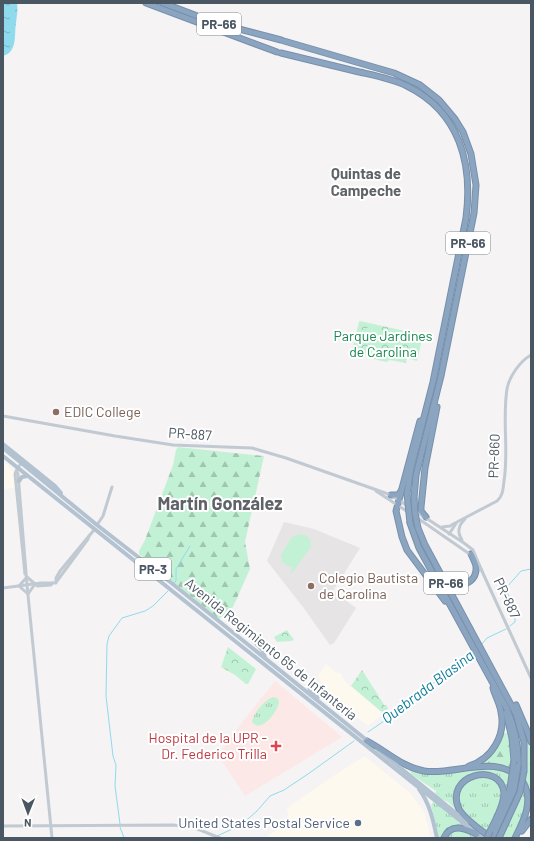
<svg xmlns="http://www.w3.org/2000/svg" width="534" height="841" viewBox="0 0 534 841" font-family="Barlow,sans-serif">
	<defs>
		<pattern id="grass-tufts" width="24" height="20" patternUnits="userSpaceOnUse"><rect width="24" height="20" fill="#c3f1d5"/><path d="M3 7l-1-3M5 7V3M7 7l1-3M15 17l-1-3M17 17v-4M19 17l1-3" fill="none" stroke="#a0c6b0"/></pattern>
		<pattern id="forest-firs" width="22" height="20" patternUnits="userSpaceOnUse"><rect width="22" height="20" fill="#c3f1d5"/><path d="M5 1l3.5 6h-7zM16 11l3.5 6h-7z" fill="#a0c6b0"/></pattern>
		<pattern id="park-crowns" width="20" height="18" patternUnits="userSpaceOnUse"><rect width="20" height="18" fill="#c3f1d5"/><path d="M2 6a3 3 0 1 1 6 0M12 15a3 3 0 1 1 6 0" fill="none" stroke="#a0c6b0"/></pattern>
		<pattern id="water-ripples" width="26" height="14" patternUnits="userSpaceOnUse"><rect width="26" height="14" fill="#90daee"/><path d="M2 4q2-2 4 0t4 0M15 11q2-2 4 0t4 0" fill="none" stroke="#78b4c4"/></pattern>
	</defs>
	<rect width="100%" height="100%" fill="#f5f3f3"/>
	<g fill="#fdf9ef">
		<polygon points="3,460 12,470 15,475 16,488 3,489"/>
		<polygon points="326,664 337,673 340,673 345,681 383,714 368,726 326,693 318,676"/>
		<polygon points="365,756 410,793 421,807 425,815 431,838 264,838 289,822 287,808 342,770"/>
	</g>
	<polygon fill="#e6e4e5" points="284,522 314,529 360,548 333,591 356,608 334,643 330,645 303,607 267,561"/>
	<polygon fill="#fce8e6" points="275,681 342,737 245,796 218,755 244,720"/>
	<g fill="url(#grass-tufts)">
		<path d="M273 697 277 698 279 701C280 708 262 735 252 722 253 714 265 699 273 697Z"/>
		<polygon points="522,722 528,736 531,747 531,792 525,781 527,751"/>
		<path d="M403 766 414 770 489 768H494L511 773 506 796 497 779C477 775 473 770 458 786L457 811 448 802 439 798 435 794 436 791 411 774 410 771Z"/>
		<path d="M482 776C516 785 497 811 487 832 479 826 467 820 461 810 455 799 460 786 470 779 473 777 478 777 482 776Z"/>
		<polygon points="524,786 528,802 514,838 501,838 518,804"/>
		<polygon points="434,801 465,826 464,828 457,827 442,838 439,838 431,805"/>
		<polygon points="457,829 473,834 478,838 446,838 451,832"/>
	</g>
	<g fill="url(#forest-firs)">
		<polygon points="178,447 264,456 245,542 250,569 233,607 219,619 139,554 139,551 145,540 173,465 176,450"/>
		<polygon points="502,733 509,733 512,750 511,770 498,764 475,765 482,762"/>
	</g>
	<g fill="url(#park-crowns)">
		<polygon points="360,321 423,335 417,361 407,358 406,363 390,360 386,362 370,358 368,355 352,350 359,322"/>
		<polygon points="287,630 294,640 291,641 277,642 274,637"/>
		<polygon points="228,647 256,669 248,684 246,684 235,675 221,667"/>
		<polygon points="362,670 385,706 386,705 388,709 382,712 351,686"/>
	</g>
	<g fill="#c3f1d5">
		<polygon points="367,328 373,328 384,331 375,347 373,348 357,334 362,330"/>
		<polygon points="299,534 307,536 311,541 311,547 292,573 290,572 293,567 288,566 282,562 281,555 292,537"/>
	</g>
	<path fill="url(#water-ripples)" d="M3 3H17C18 10 17 15 16 23 14 34 18 52 3 56Z"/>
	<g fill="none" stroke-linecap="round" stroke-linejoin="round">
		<g stroke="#90daee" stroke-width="1">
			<polyline points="174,583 176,581 176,569 190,546"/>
			<polyline points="510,626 515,622 515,618 510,612 511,599 507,593 507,587 521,571 531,569"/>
			<polyline points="481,645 487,638 506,629"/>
			<polyline points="368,732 384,721 419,693 468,659 473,653"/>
			<polyline points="120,824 115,786 116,765 113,756 106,696 107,644 109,636 122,618 145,611 153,606 168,591"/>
			<polyline points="120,827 124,838"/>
			<polyline points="217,836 241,825 257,811 270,796 284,790 308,774 354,741"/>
		</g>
		<defs>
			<g id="motorway">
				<polyline points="146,3 277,52"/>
				<polyline points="163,3 216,23 281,40"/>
				<polyline points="284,41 394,73 420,85 439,100 455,119 463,132 471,154 476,185 474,213 441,376 416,475 414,498"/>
				<path d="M281 53C305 59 330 65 355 71 372 75 391 78 407 86 460 112 473 164 466 218L433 382 411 468 407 494"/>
				<polyline points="420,421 396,511 402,537 407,550 445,601"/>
				<polyline points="391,495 398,495 401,491"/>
				<polyline points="426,517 421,511 421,507 425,468 437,407"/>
				<path d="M410 523 419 548 507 709C515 728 519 746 518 766"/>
				<polyline points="418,528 425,545 516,714 524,742 524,771"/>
				<path d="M444 576C455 591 478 585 476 566 475 562 473 558 471 554"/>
				<polyline points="516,705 528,733 531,742"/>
				<polyline points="506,713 512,738 514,761"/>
				<path d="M367 741C386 751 402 767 424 771 455 776 499 751 523 782 534 801 524 820 515 838"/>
				<path d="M469 766C492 759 506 735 501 712 500 704 495 696 493 688"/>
				<polyline points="505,803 510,788"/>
				<polyline points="490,831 498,815"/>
				<polyline points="522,831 531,819"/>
				<path d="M444 838C451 822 466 829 477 834"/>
				<path d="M491 838C481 830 464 819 459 809 443 775 501 760 504 793 504 802 500 810 497 817"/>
				<polyline points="492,838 514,790"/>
				<polyline points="499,838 516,801 520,792"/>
			</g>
		</defs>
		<use href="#motorway" stroke="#7690ad" stroke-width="7"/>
		<g stroke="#c1cad2" stroke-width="3">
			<polyline points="3,416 115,436 173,445 252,448 286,458 391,495 464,543 473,550 482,571"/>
			<polyline points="22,462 17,469 15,474 25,574"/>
			<polyline points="17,472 18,474 27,585 52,838"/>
			<polyline points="376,491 408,512"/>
			<polyline points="416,517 471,555"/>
			<polyline points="97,525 103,516 112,487"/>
			<polyline points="442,527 450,526 455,523"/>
			<path d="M449 534 457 522 497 501C503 496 503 489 504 481 509 451 502 420 507 389 509 377 520 361 531 355"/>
			<path d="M462 540C457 532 458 526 465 519"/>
			<polyline points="481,569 531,678"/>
			<polygon points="27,577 35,584 28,594 19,586"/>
			<polyline points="57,581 88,539 89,536"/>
			<polyline points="36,584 37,586 51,585 52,583"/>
			<polyline points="3,588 41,583 56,583 56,578 60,571 94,530"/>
			<polyline points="3,826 173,825 195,828 220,838"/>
		</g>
		<g stroke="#b3c2d1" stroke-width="4">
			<polyline points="3,444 55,486 61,493"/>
			<polyline points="3,448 97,525 169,581 369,742"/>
			<polyline points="3,456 482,838"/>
			<polyline points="19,481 22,477 27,476"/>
			<path d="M249 635C254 645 263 645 265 658"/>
			<polyline points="309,685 310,691 318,697"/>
			<polyline points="377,749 467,822"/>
			<path d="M419 789C430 804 433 820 437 838"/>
		</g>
		<use href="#motorway" stroke="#8ba5c1" stroke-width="5"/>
		<defs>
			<g id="motorway-bridge">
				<polyline points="407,494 410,523"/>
				<polyline points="414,498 415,513 418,528"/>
				<polyline points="510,788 514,761"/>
				<polyline points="514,790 518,766"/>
				<polyline points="520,792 524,771"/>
				<polyline points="487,838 490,831"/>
			</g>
		</defs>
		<use href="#motorway-bridge" stroke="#7690ad" stroke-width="7" stroke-linecap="butt"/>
		<use href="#motorway-bridge" stroke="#8ba5c1" stroke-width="5"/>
	</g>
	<g fill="#8d6e63" stroke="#fff" stroke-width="1.5">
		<circle cx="56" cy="412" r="4"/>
		<circle cx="311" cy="586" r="4"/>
	</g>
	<path fill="#e0444e" stroke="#fff" stroke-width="1.5" d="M274 740h4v4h4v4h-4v4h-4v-4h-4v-4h4z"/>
	<circle fill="#5c6f8a" stroke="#fff" stroke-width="1.5" cx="358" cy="823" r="4"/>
	<g text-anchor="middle" stroke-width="4" stroke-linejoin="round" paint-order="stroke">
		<g fill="#fff" stroke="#808990" stroke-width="1">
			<rect x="197" y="13" width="44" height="22" rx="3"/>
			<rect x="446" y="232" width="44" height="22" rx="3"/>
			<rect x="135" y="558" width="36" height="22" rx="3"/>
			<rect x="424" y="572" width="44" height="22" rx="3"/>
		</g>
		<g font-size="13" font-weight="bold" fill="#4a5661">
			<text x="219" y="29">PR-66</text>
			<text x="468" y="248">PR-66</text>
			<text x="153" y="574">PR-3</text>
			<text x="446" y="588">PR-66</text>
		</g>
		<g font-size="14" fill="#17864f" stroke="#fff">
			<text x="383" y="341">Parque Jardines<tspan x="383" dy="16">de Carolina</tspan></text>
		</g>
		<g font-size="14" fill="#785e54" stroke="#fff" text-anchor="start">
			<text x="64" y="417">EDIC College</text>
			<text x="319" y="583">Colegio Bautista<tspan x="319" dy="16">de Carolina</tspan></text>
		</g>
		<g font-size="14" fill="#4a5661" stroke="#fff">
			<text transform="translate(190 434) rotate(4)" y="5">PR-887</text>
			<text transform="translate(494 456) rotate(-88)" y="5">PR-860</text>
			<text transform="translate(507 598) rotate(65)" y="5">PR-887</text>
			<text transform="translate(271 649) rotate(39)" y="5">Avenida Regimiento 65 de Infantería</text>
		</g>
		<g font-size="14" fill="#be3a42" stroke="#fff" text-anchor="end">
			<text x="267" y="743">Hospital de la UPR -<tspan x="267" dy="16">Dr. Federico Trilla</tspan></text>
		</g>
		<g font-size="14" fill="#4e5e75" stroke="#fff" text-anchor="end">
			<text x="350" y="828">United States Postal Service</text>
		</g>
		<g font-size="15" font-weight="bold" fill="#5f6368" stroke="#fff">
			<text x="366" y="179">Quintas de<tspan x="366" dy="17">Campeche</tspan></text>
		</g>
		<g font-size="15" font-style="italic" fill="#0c7c9b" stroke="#fff">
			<text transform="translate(428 687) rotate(-37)" y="5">Quebrada Blasina</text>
		</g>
		<g font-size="18" font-weight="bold" fill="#5f6368" stroke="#fff">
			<text x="220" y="510">Martín González</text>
		</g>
	</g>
	<rect width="534" height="841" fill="none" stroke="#4a5661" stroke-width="8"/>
	<g transform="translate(28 813) rotate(181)" stroke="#ffffff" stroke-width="3" paint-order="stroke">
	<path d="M0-3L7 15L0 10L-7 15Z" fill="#4a5661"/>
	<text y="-6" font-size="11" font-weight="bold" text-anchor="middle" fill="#4a5661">N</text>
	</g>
</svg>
